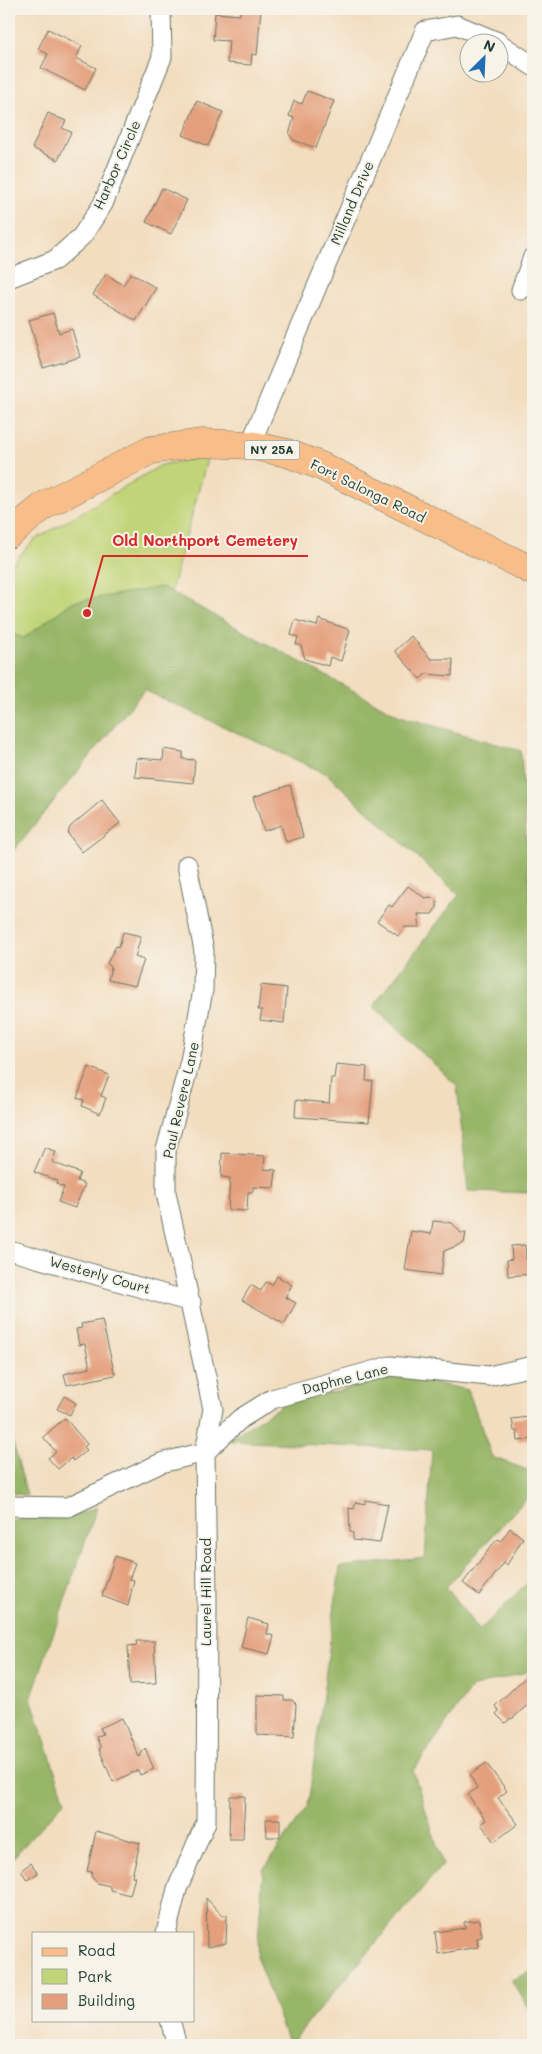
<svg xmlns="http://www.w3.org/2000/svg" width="542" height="2054" viewBox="0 0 542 2054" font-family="Mali,sans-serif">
	<rect width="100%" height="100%" fill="#f7f3e8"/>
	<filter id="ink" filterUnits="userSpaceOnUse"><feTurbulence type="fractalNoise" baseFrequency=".02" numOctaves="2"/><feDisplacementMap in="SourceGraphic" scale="10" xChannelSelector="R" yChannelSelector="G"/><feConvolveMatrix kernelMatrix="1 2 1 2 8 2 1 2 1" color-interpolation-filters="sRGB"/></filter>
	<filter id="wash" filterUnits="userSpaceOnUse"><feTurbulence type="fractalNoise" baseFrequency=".0096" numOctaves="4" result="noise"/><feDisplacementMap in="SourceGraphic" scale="20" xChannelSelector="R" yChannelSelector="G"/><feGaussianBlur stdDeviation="1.12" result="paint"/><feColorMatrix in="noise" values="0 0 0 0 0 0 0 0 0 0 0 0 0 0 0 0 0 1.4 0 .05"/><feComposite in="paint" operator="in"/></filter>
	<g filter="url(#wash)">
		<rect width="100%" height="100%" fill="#f3ddbf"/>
		<polygon fill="#c1d477" stroke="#708856" points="208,456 144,690 9,658 9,568 33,541 161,465"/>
		<g fill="#98b668" stroke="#5c7a4e">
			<polygon points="162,587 400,716 521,751 530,901 533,904 533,1193 468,1191 457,1086 373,1006 459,895 327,774 144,690 9,856 9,633 24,638 72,602"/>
			<polygon points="400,1376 468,1390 492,1457 533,1472 533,1491 446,1587 479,1631 533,1577 533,1670 471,1688 413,1771 443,1864 289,2045 257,1958 263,1870 308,1806 340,1567 425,1558 432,1450 226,1441 282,1405"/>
			<polygon points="9,1428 27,1495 9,1493"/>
			<polygon points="97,1507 31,1698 65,1801 9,1862 9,1520 69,1518"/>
			<polygon points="533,1971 533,2014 511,1980"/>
		</g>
		<g id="blocks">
			<g fill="#e49f7c">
				<polygon points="240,9 261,9 257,55 252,54 251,65 227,63 229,41 213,40 215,13 240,15"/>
				<polygon points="48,29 82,46 76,58 96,68 85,90 41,68 48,54 38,49"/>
				<polygon points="307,91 334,101 316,148 293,140 289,134 294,118 289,116 294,101 302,104"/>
				<polygon points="197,101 223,112 208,146 183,135"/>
				<polygon points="48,113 66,121 62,128 71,132 58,160 32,148"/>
				<polygon points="162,188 187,200 171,234 146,222"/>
				<polygon points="131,273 156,288 136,321 93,295 106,274 123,285"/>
				<polygon points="53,313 59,333 72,329 80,357 43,368 29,320"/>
				<polygon points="319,619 350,630 341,661 330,657 328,666 305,659 301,646 296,644 298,637 291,635 295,620 317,626"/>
				<polygon points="411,636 431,659 453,659 452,676 426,674 420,679 395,651"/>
				<polygon points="164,749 183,752 183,759 195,760 193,783 135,777 137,758 163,760"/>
				<polygon points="290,785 303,837 286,842 281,825 264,831 253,797"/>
				<polygon points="102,800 120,823 82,852 68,834 70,827"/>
				<polygon points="408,886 425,898 431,897 437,901 437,907 432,914 418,914 420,927 404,927 398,936 377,921 389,905 392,907"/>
				<polygon points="123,932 141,936 135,957 144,960 135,986 108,980 111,967 107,963 116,946 119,947"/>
				<polygon points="261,985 287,988 284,1023 260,1020 262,1010 258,1010"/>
				<polygon points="336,1064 367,1067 366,1081 373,1081 369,1122 295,1117 296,1100 329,1103 331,1078 334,1078"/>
				<polygon points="89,1067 109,1075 101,1096 106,1098 100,1114 82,1106 84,1100 77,1098"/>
				<polygon points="45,1147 56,1152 52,1162 80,1173 77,1181 85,1184 75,1208 58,1202 64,1187 56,1184 58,1181 34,1172"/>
				<polygon points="222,1153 265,1156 264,1169 276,1170 274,1188 253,1187 253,1192 248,1192 247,1211 228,1210 230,1178 221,1177"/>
				<polygon points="433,1221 452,1223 461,1233 466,1233 464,1243 444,1251 441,1275 405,1270 411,1231 431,1234"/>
				<polygon points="525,1245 526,1260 533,1259 533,1274 508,1276 507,1260 512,1259 511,1246"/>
				<polygon points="277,1276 292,1285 285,1297 296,1303 284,1324 242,1300 251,1285 261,1291 266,1282 272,1285"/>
				<polygon points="102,1320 115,1375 67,1385 64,1374 90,1368 85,1344 79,1345 76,1329 82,1328 81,1324"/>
				<polygon points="64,1396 76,1403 70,1415 57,1409"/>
				<polygon points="529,1417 533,1418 533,1439 518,1441 517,1431 514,1431 512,1419"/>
				<polygon points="65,1418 87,1444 84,1447 87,1450 73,1461 71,1458 58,1469 48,1458 56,1452 43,1437"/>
				<polygon points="365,1500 388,1504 380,1543 353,1540 353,1533 350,1532 349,1508 354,1509 356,1502 365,1504"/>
				<polygon points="510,1528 523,1538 507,1565 504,1563 479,1595 463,1583 492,1545 498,1539 501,1541"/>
				<polygon points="115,1556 135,1563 129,1579 134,1580 128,1606 102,1596"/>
				<polygon points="248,1618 269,1624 267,1634 274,1636 269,1654 241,1647"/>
				<polygon points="136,1641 154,1641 156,1683 130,1684 128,1646 137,1645"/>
				<polygon points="533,1670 533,1700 512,1719 511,1718 505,1723 496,1714 499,1711 495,1706"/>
				<polygon points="257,1695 284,1696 284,1700 292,1700 296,1704 294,1737 257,1735"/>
				<polygon points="122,1718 139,1757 145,1748 154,1769 140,1775 138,1770 113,1782 99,1749 101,1748 96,1737 103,1734 100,1728"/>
				<polygon points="486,1763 507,1791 498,1798 518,1824 494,1842 481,1824 486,1820 468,1795 477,1788 470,1775"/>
				<polygon points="230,1796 245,1796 243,1839 229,1839"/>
				<polygon points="266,1819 280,1819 280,1837 267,1837"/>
				<polygon points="96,1831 140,1843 132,1876 135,1877 130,1895 110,1890 110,1886 97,1883 91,1876 92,1872 87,1871"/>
				<polygon points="31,1863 38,1873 27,1880 21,1870"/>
				<polygon points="206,1898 222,1915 227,1915 226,1943 207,1947"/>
				<polygon points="479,1920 482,1937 477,1938 478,1947 438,1954 435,1932 465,1928 464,1922"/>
			</g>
		</g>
	</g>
	<g filter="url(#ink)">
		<use href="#blocks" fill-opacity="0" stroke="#697565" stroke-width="1"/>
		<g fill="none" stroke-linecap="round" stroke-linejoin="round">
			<defs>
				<g id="street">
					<polyline points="500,44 533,66"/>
					<polyline points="9,278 55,260 82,236 103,204 162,57 161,9"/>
					<polyline points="521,290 533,257"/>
					<polyline points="250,445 425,31 457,25 498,42"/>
					<polyline points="9,1250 191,1302"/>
					<polyline points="9,1506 68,1507 161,1463 205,1452 240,1419 272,1399 390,1366 489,1376 533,1366"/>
					<polyline points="166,1933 177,1889 206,1822 207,1601 205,1452 213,1409 166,1193 166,1150 190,1061 203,990 204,951 187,865"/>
					<polyline points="170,2020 177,2045"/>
				</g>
				<polyline id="primary" points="9,534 45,505 151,450 201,443 250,445 287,453 321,466 533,571"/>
			</defs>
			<use href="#street" stroke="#697565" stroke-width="21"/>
			<use href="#primary" stroke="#697565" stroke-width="29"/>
			<use href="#street" stroke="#fff" stroke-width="19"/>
			<use href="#primary" stroke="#f8bd89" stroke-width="28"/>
		</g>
	</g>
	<g text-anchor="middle" stroke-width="4" stroke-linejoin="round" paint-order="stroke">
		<rect fill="#f7f3e8" stroke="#60746a" stroke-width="1" x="244.5" y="440.5" width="55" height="19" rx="4"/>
		<g font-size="12" font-weight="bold" fill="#1f3d34">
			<text x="272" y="454">NY 25A</text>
		</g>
		<g font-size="14" fill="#1f3d34" stroke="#f7f3e8">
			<text transform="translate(117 165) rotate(-66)" y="5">Harbor Circle</text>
			<text transform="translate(352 203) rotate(-67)" y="5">Milland Drive</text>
			<text transform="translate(368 491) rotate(26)" y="5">Fort Salonga Road</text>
			<text transform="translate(181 1100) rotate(-77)" y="5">Paul Revere Lane</text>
			<text transform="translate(100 1275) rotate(16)" y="5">Westerly Court</text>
			<text transform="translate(345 1379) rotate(-14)" y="5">Daphne Lane</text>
			<text transform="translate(206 1592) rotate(-90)" y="5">Laurel Hill Road</text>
		</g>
	</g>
	<path fill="none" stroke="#d62828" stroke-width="2" d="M87 613L103 556H308"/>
	<circle fill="#d62828" stroke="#f7f3e8" stroke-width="2" cx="87" cy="613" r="5"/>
	<g font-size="15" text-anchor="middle" font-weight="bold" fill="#d62828" stroke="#f7f3e8" stroke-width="4" stroke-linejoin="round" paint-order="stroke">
		<text x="205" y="546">Old Northport Cemetery</text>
	</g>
	<rect width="542" height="2054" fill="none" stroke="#f7f3e8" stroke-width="30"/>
	<rect x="32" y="1932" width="162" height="90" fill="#f7f3e8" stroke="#a1aaa0"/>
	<rect x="42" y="1948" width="25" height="8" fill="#f8bd89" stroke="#a1aaa0"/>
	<text x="78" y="1956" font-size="15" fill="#1f3d34">Road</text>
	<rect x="42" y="1969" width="25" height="15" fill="#c1d477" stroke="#a1aaa0"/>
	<text x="78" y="1982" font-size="15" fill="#1f3d34">Park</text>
	<rect x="42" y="1994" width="25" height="15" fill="#e49f7c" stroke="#a1aaa0"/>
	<text x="78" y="2006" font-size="15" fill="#1f3d34">Building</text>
	<g transform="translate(484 58) rotate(24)"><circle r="24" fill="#f7f3e8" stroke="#a1aaa0"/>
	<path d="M0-4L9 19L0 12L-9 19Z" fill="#1f6fb2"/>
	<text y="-8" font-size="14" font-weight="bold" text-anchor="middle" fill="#1f3d34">N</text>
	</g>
</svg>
